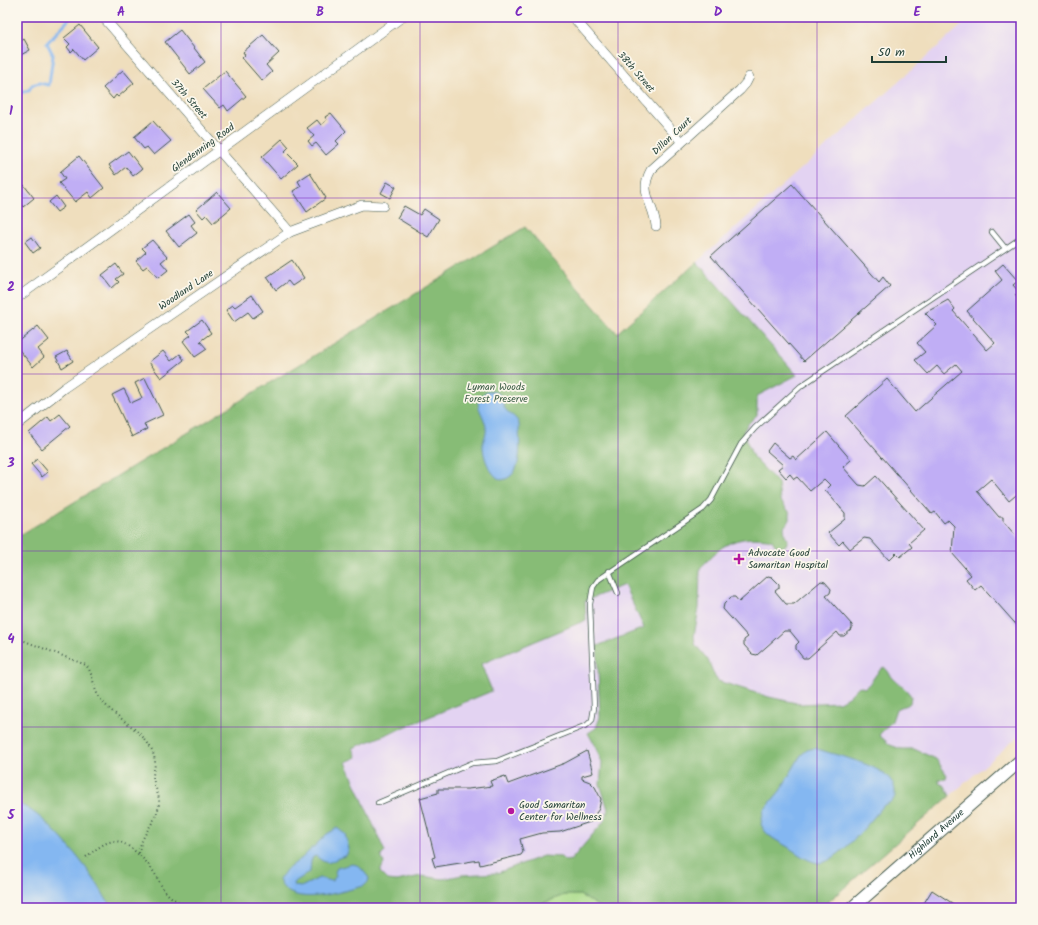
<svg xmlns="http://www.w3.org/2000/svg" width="1038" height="925" viewBox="0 0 1038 925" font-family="Kalam,sans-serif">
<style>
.built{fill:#e3d3f2}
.green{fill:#aadc8a;stroke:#648c5f}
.forest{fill:#87bc76;stroke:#537c55;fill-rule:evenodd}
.water{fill:#84b7f1;stroke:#527a92}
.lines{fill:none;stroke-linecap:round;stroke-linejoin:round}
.stream{stroke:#84b7f1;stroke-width:3}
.building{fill:#c0aef5}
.lane-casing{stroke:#3e5549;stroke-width:6}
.street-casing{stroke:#3e5549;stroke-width:10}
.secondary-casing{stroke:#3e5549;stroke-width:14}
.path{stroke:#3e5549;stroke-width:2;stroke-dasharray:1 3;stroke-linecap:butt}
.lane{stroke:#fff;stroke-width:4.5}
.street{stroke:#fff;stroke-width:9}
.secondary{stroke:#fff;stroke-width:12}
.grid{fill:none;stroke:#7b2cbf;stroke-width:1;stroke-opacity:0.55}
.poi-dot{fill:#b5179e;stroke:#fbf7ec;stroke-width:1.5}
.labels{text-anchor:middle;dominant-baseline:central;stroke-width:3.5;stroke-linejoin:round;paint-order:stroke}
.street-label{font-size:10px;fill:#1f3d34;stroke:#fbf7ec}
.park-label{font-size:10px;fill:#3b5d45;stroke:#fbf7ec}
.poi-label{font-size:10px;fill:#1f3d34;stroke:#fbf7ec;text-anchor:start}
.neatline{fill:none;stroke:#7b2cbf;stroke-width:1.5}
.grid-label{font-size:13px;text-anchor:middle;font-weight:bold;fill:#7b2cbf}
</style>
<rect width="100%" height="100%" fill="#fbf7ec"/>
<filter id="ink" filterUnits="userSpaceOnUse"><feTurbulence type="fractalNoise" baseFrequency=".025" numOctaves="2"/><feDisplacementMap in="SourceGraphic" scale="8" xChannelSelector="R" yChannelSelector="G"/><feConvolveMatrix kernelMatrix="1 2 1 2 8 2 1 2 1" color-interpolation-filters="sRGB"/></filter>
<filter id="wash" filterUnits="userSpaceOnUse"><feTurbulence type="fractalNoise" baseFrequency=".012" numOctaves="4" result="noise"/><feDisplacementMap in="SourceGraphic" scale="16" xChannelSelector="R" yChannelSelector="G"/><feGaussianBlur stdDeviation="0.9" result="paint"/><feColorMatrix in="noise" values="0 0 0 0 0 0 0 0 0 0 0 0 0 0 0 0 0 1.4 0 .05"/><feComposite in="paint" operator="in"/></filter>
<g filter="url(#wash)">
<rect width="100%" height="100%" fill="#efdebd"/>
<polygon class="built" points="971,17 1021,17 1021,734 821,908 397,908 210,695 703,423 796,375 697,262"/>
<polygon class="green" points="564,895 580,895 601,908 531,908"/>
<path class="forest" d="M525 227 617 333 697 262 797 375 757 396V415L747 425 743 432 753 457 778 483 780 500 790 513V520L784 527 785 535 788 539 786 545 781 548 775 545 772 540C758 537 739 537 726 545 716 550 708 561 700 568L699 608 694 636 695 644 708 660 715 677 718 681 769 697 801 704 839 702 848 697 859 686 864 688C873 683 875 672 884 667 888 670 889 674 892 677 899 685 905 687 911 696L910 703C906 707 901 706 896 709L892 721 879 735 890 745 901 749H914L936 759 947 775 946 779 939 780V783L945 786 950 796 821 908H601L580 895H564L531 908H17V537ZM624 585 644 628 597 646 600 717 596 728 588 733 597 749 602 763 600 784 608 809 605 820 571 860 565 861 561 857 543 856 497 873 462 875 443 879 421 876 397 881 388 880 380 872 384 863 381 856 385 852 346 762 357 757 353 748 492 691 481 664 586 620 585 601Z"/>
<g class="water">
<path d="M489 391C508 394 499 400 506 410 511 416 516 416 519 424 519 441 525 477 501 480 490 475 482 456 483 443 484 438 487 433 486 428 485 413 467 400 489 391Z"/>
<path d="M815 748C833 756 897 765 895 793 895 801 891 802 884 805 872 819 836 865 818 863 807 861 797 853 788 847 778 841 765 836 761 824L764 810 780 791 801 755 807 750Z"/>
<path d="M17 804C40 808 83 862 96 882 102 891 106 900 112 908H17Z"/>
<path d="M337 828 345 834 349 849 346 856C329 859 331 869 316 856L313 857 311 861 310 872 293 883 294 886 301 887 319 878 332 881 336 876 335 872 337 868C356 863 355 860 369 878L368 882 364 886C342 891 290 910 279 880L286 870 302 858 327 834Z"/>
</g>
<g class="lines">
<polyline class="stream" points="17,94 29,90 32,85 39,83 49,85 53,55 47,43 71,17"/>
</g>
<g id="blocks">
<g class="building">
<polygon points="80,25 98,47 83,60 74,49 71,52 67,47 70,44 64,38"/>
<polygon points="180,30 205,62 190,74 165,42"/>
<polygon points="263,35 279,53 266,65 272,72 262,81 242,58 245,55 243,52"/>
<polygon points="24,39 30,50 17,57 17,44"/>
<polygon points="123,70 134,83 118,97 116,95 113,99 103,88"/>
<polygon points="225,71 246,96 228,111 224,105 220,108 203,89"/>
<polygon points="331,113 346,131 336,141 339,144 326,155 316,143 312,146 308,141 314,136 307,128 317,120 321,125 327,120 325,117"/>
<polygon points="153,121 171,141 154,155 147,147 144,149 134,137"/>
<polygon points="282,139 289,147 285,151 298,164 281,179 262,157"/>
<polygon points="128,151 142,169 133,176 126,167 116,175 109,165"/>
<polygon points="79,156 104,188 92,198 88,192 75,202 59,183 65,179 60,172"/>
<polygon points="310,173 326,198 307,212 293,191 301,186 298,181"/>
<polygon points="387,182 396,187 390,198 381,193"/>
<polygon points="792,184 879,282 883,277 890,286 804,361 711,256"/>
<polygon points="24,185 34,198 23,207 17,199 17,191"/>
<polygon points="217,192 231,208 213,223 206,215 203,218 196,210"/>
<polygon points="56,196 64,207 57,212 49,202"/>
<polygon points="404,206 420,215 424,209 439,219 428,237 397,218"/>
<polygon points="189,214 195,222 191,225 197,233 179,247 166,231"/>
<polygon points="32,237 40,248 33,253 25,242"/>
<polygon points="152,240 167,257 161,262 168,270 158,278 147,266 143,269 136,261 146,252 142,248"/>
<polygon points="292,260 304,278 292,286 288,281 276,290 267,277"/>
<polygon points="116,264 123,274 116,279 119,282 112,288 102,275"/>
<polygon points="1003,264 1018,281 1013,285 1019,292 1015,295 1021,302 1021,491 1009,501 991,479 977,491 999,517 1003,517 1003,521 1021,542 1021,630 981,585 975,590 966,579 971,575 952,553 954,526 948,520 944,523 935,512 932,514 846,416 887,379 915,412 962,371 956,364 944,374 937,366 928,374 915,360 925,352 917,343 937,325 925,313 948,300 955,309 953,311 987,350 995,343 967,311 1002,280 995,271"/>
<polygon points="252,295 263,311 253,318 248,312 234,322 226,310 233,305 235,307"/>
<polygon points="202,320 211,333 200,341 207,349 195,357 183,341 191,335 187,331"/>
<polygon points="38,326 49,340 38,349 44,357 33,367 17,347 17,343"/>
<polygon points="67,351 73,361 62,368 56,357"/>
<polygon points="163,351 171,361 180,354 184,360 161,378 149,362"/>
<polygon points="145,378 163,415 144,424 147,429 132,437 112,395 124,389 131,403 142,398 135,383"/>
<polygon points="60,414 70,426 42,449 29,433 48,417 51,421"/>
<polygon points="827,432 851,460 843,467 859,485 865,486 876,476 924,530 909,543 912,547 900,557 896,553 889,560 870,539 864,538 850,549 843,541 839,545 828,533 845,519 845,513 825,490 830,485 824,479 810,491 797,477 794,479 790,474 786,478 778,469 783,465 767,451 773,443 790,458 793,456 796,460"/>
<polygon points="37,459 48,472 42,477 31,464"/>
<polygon points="768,576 772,577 779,584 779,588 775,591 786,604 794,604 821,581 825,582 831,589 830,593 826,596 852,625 852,629 844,636 840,636 837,632 808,658 803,658 796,649 796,645 799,642 790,631 784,631 757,655 752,654 744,645 744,640 748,637 723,609 724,604 731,597 735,597 739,602"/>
<polygon points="587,751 593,773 582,776 582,779 590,782 595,787 601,799 599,809 593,817 593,821 560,832 542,833 520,839 523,852 521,855 480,865 479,860 435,867 432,858 435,857 420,798 438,793 438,789 468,789 492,786 490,781 505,776 508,784 565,763"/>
<polygon points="932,890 955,905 953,908 921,908"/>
</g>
</g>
</g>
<g filter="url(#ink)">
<use href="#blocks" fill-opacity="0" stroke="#3e5549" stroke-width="1"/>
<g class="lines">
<defs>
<g id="lane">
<polyline points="992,232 1005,248"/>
<polyline points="609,571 618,593"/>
<polyline points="378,803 472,763 497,761 587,725 592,720 594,708 590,604 593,587 598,580 703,509 711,500 741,444 755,428 801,386 1021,238"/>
</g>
<g id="street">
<polyline points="103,17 290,232"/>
<polyline points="573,17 681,141"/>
<path d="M656 226C654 203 638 193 651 170L740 90 746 83 749 77"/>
<polyline points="17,298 402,17"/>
<polyline points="17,425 64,388 290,232 362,205 383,206"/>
</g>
<g id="secondary">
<path id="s1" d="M852 908 1021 760"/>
</g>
</defs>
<use href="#lane" class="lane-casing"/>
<use href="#street" class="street-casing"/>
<use href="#secondary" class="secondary-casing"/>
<g class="path">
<path d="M17 638 86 665C95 676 92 690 102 701 118 721 152 733 155 762 155 767 153 772 153 777 154 786 160 796 159 804 157 823 139 835 139 855 167 879 153 897 196 908"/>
<path d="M86 857C108 840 116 833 139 855"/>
</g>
<use href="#lane" class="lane"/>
<use href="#street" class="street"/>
<use href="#secondary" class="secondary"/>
</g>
</g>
<path class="grid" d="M221 17V908M420 17V908M618 17V908M817 17V908M17 198H1021M17 374H1021M17 551H1021M17 727H1021"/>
<g class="poi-dot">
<path d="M737 553h4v4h4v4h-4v4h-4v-4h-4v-4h4z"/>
<circle cx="511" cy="811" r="4"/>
</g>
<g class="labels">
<g class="street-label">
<text transform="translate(636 72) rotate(49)">38th Street</text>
<text transform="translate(189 99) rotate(49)">37th Street</text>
<text transform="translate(672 136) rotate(-43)">Dillon Court</text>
<text transform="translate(203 148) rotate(-36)">Glendenning Road</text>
<text transform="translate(186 290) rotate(-34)">Woodland Lane</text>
<text stroke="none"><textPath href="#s1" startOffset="112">Highland Avenue</textPath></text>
</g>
<g class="park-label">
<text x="496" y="387">Lyman Woods<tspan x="496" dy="12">Forest Preserve</tspan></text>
</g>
<g class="poi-label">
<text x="748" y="553">Advocate Good<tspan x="748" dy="12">Samaritan Hospital</tspan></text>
<text x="519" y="805">Good Samaritan<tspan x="519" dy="12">Center for Wellness</tspan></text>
</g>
</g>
<rect width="1038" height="925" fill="none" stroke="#fbf7ec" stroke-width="44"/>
<path d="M872 56v6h74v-6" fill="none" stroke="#1f3d34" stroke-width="2"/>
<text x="878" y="56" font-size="12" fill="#1f3d34" stroke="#fbf7ec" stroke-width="3" paint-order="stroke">50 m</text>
<rect x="22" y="22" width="994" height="881" class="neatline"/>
<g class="grid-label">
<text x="121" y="16">A</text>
<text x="320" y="16">B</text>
<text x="519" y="16">C</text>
<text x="718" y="16">D</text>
<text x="917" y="16">E</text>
<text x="11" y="115">1</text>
<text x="11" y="291">2</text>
<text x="11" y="467">3</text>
<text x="11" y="643">4</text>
<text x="11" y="819">5</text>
</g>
</svg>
